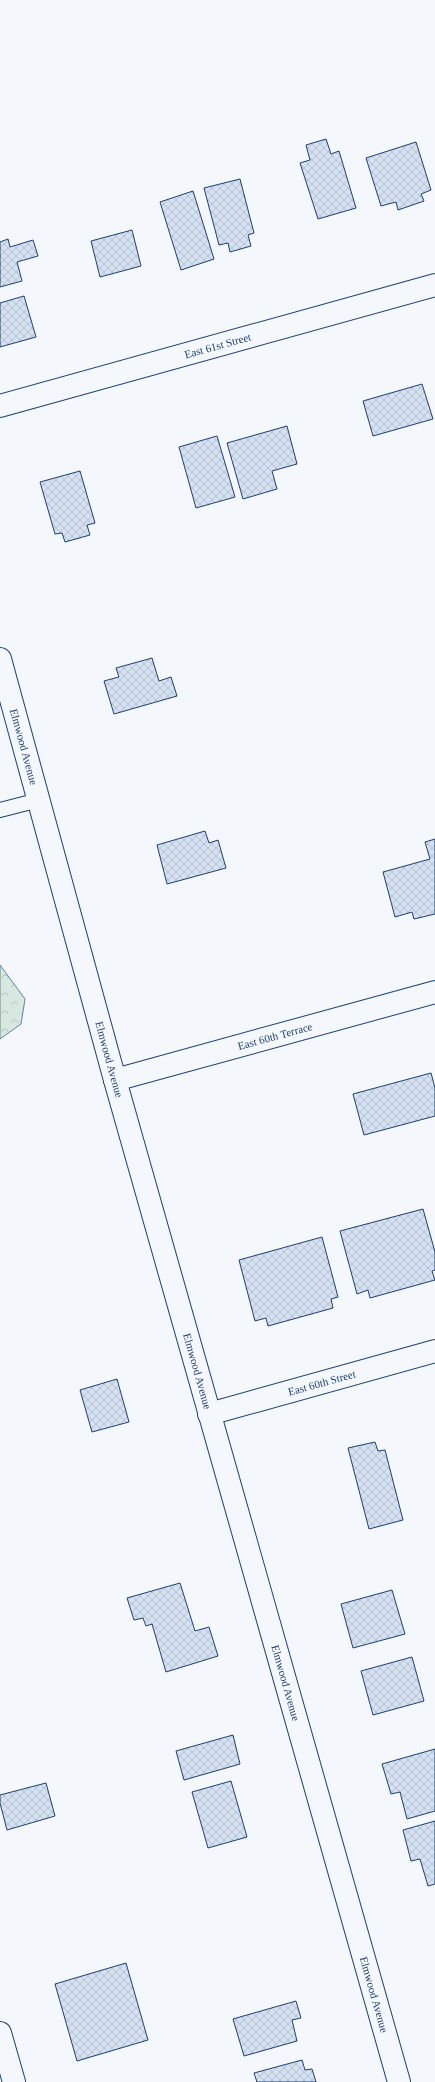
<svg xmlns="http://www.w3.org/2000/svg" width="435" height="2082" viewBox="0 0 435 2082" font-family="'Times New Roman',serif">
<style>
.forest{fill:url(#forest-crowns);stroke:#687fa3}
.building{fill:url(#building-cross-hatch);stroke:#1d3f73}
.lines{fill:none;stroke-linecap:round;stroke-linejoin:round}
.lane-casing{stroke:#1d3f73;stroke-width:16}
.street-casing{stroke:#1d3f73;stroke-width:24}
.lane{stroke:#f4f7fb;stroke-width:14}
.street{stroke:#f4f7fb;stroke-width:22}
.labels{text-anchor:middle;dominant-baseline:central;stroke-width:3;stroke-linejoin:round;paint-order:stroke}
.street-label{font-size:11px;fill:#1d3f73;stroke:#f4f7fb}
</style>
<defs>
<pattern id="forest-crowns" width="20" height="18" patternUnits="userSpaceOnUse"><rect width="20" height="18" fill="#d7e8df"/><path d="M2 6a3 3 0 1 1 6 0M12 15a3 3 0 1 1 6 0" fill="none" stroke="#b8c8c3"/></pattern>
<pattern id="building-cross-hatch" width="8" height="8" patternUnits="userSpaceOnUse"><rect width="8" height="8" fill="#d5e0f0"/><path d="M0 0l8 8M0 8l8-8" fill="none" stroke="#b6c1d1"/></pattern>
</defs>
<rect width="100%" height="100%" fill="#f4f7fb"/>
<polygon class="forest" points="0,965 25,999 21,1024 0,1039"/>
<g class="building">
<polygon points="326,139 331,154 339,151 356,208 318,219 300,163 310,160 306,145"/>
<polygon points="416,142 431,190 421,194 424,201 398,210 396,202 381,206 366,158"/>
<polygon points="240,179 254,233 248,235 251,246 230,252 228,243 219,245 204,188"/>
<polygon points="193,191 214,259 181,270 160,202"/>
<polygon points="132,230 141,266 100,277 91,241"/>
<polygon points="8,239 10,247 33,240 38,256 17,262 22,281 0,287 0,242"/>
<polygon points="24,296 36,337 0,347 0,303"/>
<polygon points="422,384 433,419 373,436 363,401"/>
<polygon points="287,426 297,464 272,471 277,489 243,499 227,443"/>
<polygon points="217,436 235,497 196,508 179,447"/>
<polygon points="80,471 95,523 87,525 90,535 65,542 62,533 55,534 40,482"/>
<polygon points="152,658 159,681 171,677 177,696 114,714 104,681 119,677 116,668"/>
<polygon points="205,831 209,843 218,840 226,868 167,884 157,845"/>
<polygon points="435,839 435,914 414,919 412,912 395,917 383,872 430,859 425,842"/>
<polygon points="431,1073 435,1088 435,1116 364,1135 353,1094"/>
<polygon points="423,1209 435,1252 435,1270 432,1271 435,1280 370,1298 368,1290 357,1294 340,1231"/>
<polygon points="322,1237 338,1297 331,1299 333,1308 268,1326 266,1318 255,1321 239,1260"/>
<polygon points="117,1379 129,1422 92,1432 80,1390"/>
<polygon points="375,1442 378,1451 385,1450 403,1520 369,1529 348,1448"/>
<polygon points="180,1583 195,1631 209,1627 218,1656 166,1672 152,1624 146,1626 143,1618 134,1620 127,1598"/>
<polygon points="392,1590 405,1634 353,1648 341,1604"/>
<polygon points="412,1657 424,1701 373,1715 361,1671"/>
<polygon points="233,1735 240,1764 184,1780 176,1751"/>
<polygon points="435,1749 435,1811 407,1819 400,1792 391,1794 382,1764"/>
<polygon points="231,1781 247,1837 208,1848 192,1792"/>
<polygon points="46,1783 55,1816 7,1830 0,1803 0,1795"/>
<polygon points="435,1821 435,1884 428,1886 420,1859 411,1861 403,1830"/>
<polygon points="126,1963 148,2040 77,2061 55,1984"/>
<polygon points="296,2001 301,2018 292,2020 297,2041 244,2056 233,2019"/>
<polygon points="302,2060 305,2070 312,2069 316,2082 257,2082 254,2073"/>
</g>
<g class="lines">
<defs>
<polyline id="lane" points="0,810 39,800"/>
<g id="street">
<path id="s1" d="M0 406 435 285"/>
<path id="s2" d="M0 659 115 1080 399 2082"/>
<path id="s3" d="M115 1080 435 992"/>
<path id="s4" d="M209 1414 435 1351"/>
<polyline points="0,2033 14,2082"/>
</g>
</defs>
<use href="#lane" class="lane-casing"/>
<use href="#street" class="street-casing"/>
<use href="#lane" class="lane"/>
<use href="#street" class="street"/>
</g>
<g class="labels">
<g class="street-label">
<text stroke="none"><textPath href="#s1" startOffset="226">East 61st Street</textPath></text>
<text stroke="none"><textPath href="#s2" startOffset="91">Elmwood Avenue</textPath></text>
<text stroke="none"><textPath href="#s3" startOffset="166">East 60th Terrace</textPath></text>
<text stroke="none"><textPath href="#s2" startOffset="415">Elmwood Avenue</textPath></text>
<text stroke="none"><textPath href="#s2" startOffset="739">Elmwood Avenue</textPath></text>
<text stroke="none"><textPath href="#s4" startOffset="117">East 60th Street</textPath></text>
<text stroke="none"><textPath href="#s2" startOffset="1063">Elmwood Avenue</textPath></text>
<text stroke="none"><textPath href="#s2" startOffset="1387">Elmwood Avenue</textPath></text>
</g>
</g>
</svg>
